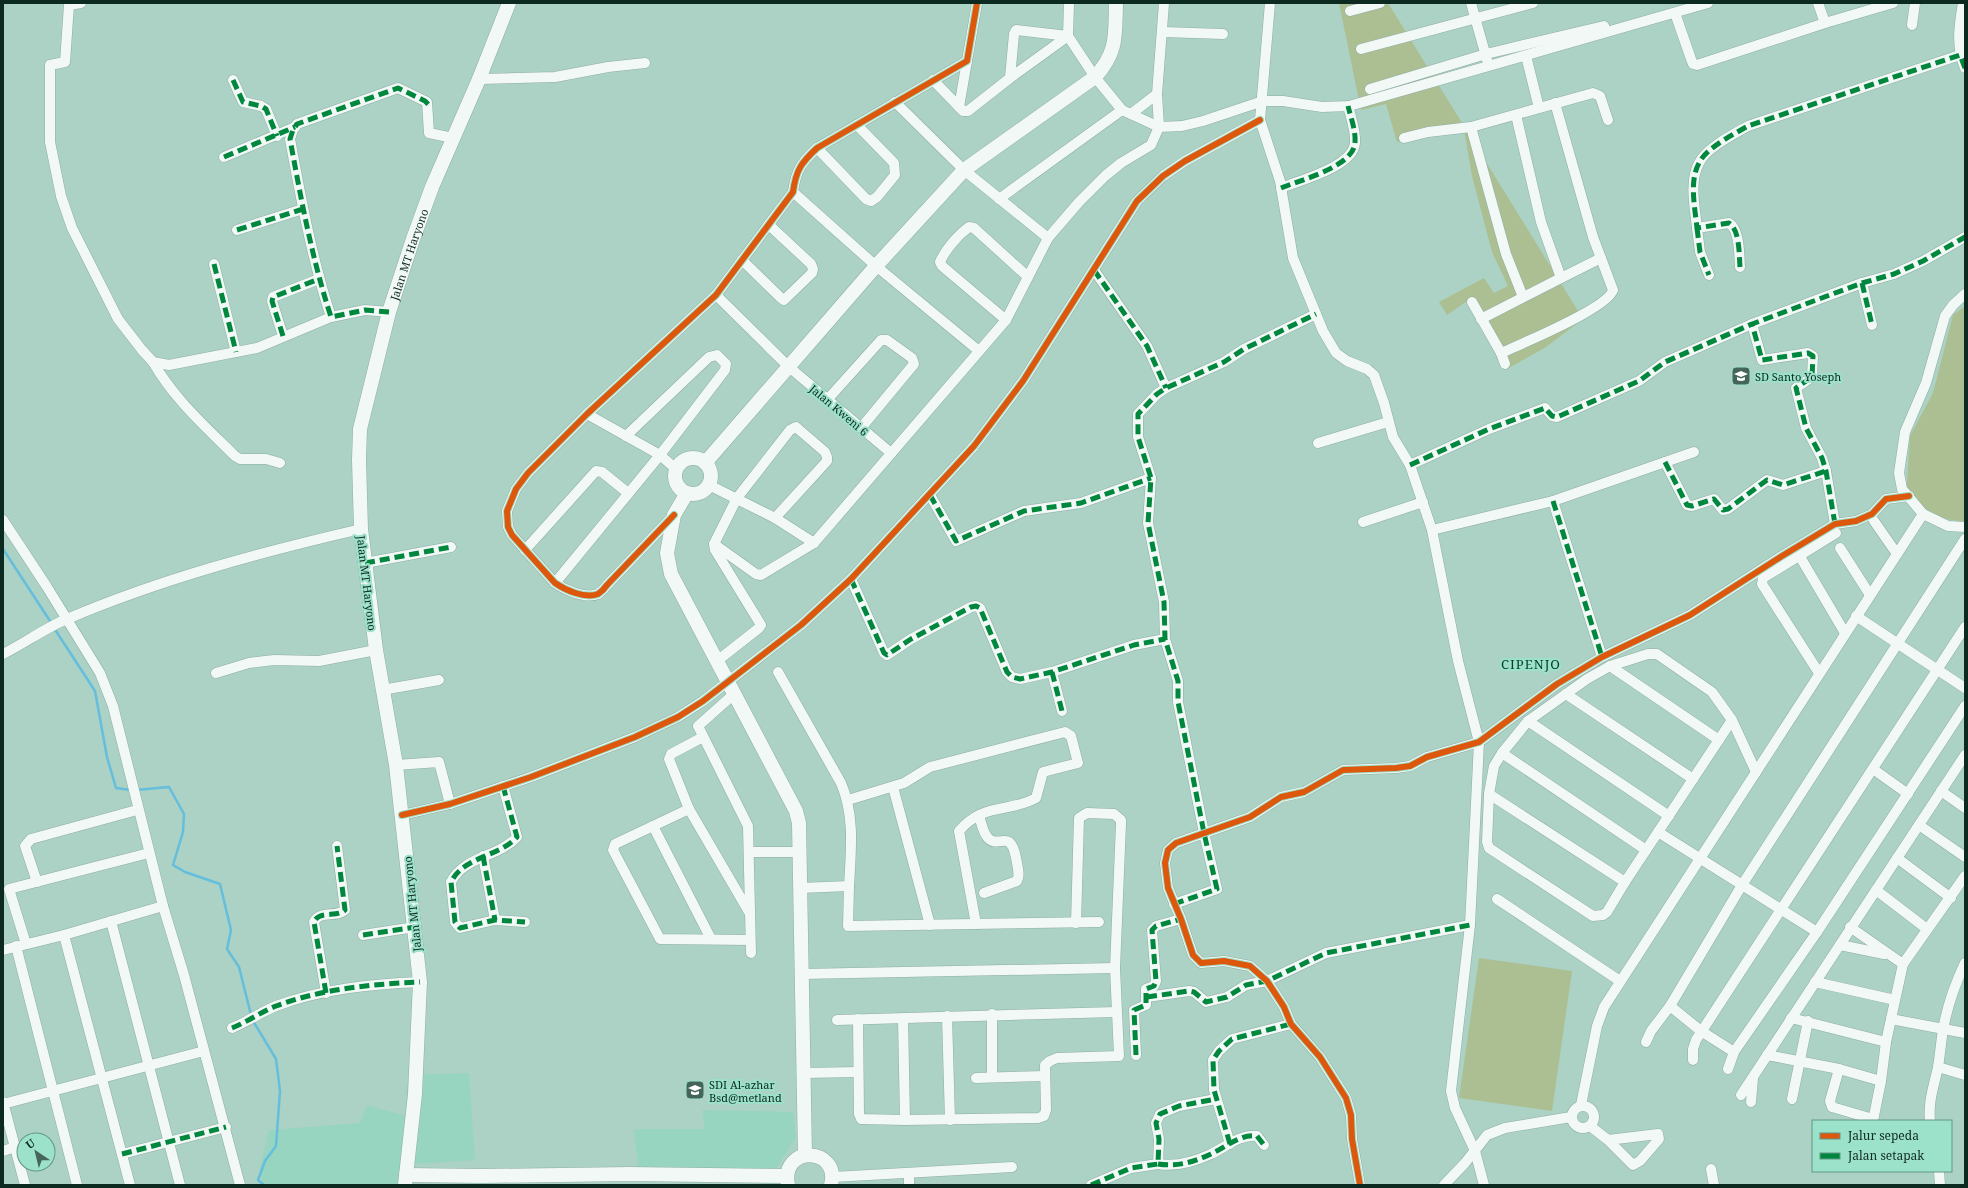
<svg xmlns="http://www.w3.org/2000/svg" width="1968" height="1188" viewBox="0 0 1968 1188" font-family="'Noto Serif',serif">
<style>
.built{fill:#98d5c0}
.green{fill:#acbf92}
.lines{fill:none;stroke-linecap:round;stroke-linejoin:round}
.stream{stroke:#65bedc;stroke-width:2.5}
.street-casing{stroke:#8faea3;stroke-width:11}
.secondary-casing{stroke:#8faea3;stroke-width:15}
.street{stroke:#f2f8f6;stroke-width:10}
.secondary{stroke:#f2f8f6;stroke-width:14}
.quiet{stroke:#00873e;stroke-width:5;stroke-dasharray:10 5;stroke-linecap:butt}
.cycleway-casing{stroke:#9ce1c9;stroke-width:8}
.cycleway{stroke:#dd570d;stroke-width:6}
.labels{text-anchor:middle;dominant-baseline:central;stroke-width:4;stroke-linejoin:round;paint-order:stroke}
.street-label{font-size:11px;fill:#0d2a21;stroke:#9ce1c9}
.poi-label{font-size:11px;fill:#0d2a21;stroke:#9ce1c9;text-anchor:start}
.quarter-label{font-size:13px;letter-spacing:1px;fill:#023e2f;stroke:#9ce1c9}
</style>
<rect width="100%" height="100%" fill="#abd2c4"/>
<g class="built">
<polygon points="469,1073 475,1160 400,1165 397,1185 263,1185 260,1168 269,1130 360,1123 367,1105 405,1116 408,1075"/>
<polygon points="702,1110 793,1112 796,1137 776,1169 638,1168 634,1129 705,1129"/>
</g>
<g class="green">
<polygon points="1339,3 1388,3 1583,319 1546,347 1507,369 1470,299 1447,315 1439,302 1484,278 1494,293 1508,286 1492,252 1472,176 1464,130 1397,142 1386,104 1361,110"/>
<polygon points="1965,306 1965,522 1946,519 1906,499 1910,436 1933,393 1953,315"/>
<polygon points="1479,958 1572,971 1552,1111 1459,1098"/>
</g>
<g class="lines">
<g class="stream">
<polyline points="3,549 52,624"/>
<polyline points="54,628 95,691 107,757 116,788 131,790"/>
<polyline points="136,790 169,787 184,814 183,832 173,865 185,872 220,884 231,930 227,949 239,967 251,1015"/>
<polyline points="253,1021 276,1059 280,1091 276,1146 265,1161 258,1180 264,1185"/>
</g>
<defs>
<g id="street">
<polyline points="81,3 69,5 65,62 50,65 50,142 61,196 72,228 118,319 142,350 153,362 169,365 257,348 331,317 365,310 389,312"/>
<polyline points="1270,3 1260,120 1280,181 1293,258 1323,331 1336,353 1347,361 1367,369 1374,375 1384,403 1393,437 1410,465 1432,530 1458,661 1479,742 1470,925 1451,1091 1455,1108 1475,1151 1484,1185"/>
<polyline points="1471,3 1487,60"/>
<polyline points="1818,3 1825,23"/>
<path d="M1963 3C1959 26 1956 46 1965 68"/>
<polyline points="1350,11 1380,3"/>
<polyline points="1675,13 1691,59 1693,64 1697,65 1825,23 1893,3"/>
<polyline points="1912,25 1915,3"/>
<polyline points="1163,32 1223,34"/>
<polyline points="1361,49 1533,3"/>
<polyline points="1526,56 1539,108"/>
<polyline points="1010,78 1014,34 1016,30 1068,36 1095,77 1122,110 1159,127 1182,126 1203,121 1263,101 1283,101 1322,107 1349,106 1708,3"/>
<polyline points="479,79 555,77 608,67 645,63"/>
<polyline points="233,80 243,102 261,106 266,109 277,136"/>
<polyline points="933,80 963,111 968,111 1010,78 1068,36 1069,3"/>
<polyline points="1370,89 1486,54 1604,26"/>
<polyline points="895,102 964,170 1048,238"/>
<polyline points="959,107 967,61"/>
<polyline points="1131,114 1157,94"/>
<polyline points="1516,115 1541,222 1561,278 1601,258"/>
<polyline points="1471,127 1593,93 1600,96 1608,120"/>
<polyline points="1404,138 1428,132 1471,127 1506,254 1523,297"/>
<polyline points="817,148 866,199 871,201 877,197 895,175 894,163 857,125"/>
<polyline points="224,157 295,127"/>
<path d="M1281 188C1300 180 1353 167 1355 143 1356 131 1351 118 1348 106"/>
<polyline points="793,192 876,266 979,351"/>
<polyline points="999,199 1122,110"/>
<polyline points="1697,228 1700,252 1709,275"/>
<polyline points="237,230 303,209"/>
<polyline points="742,260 781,298 784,300 812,273 813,269 811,264 769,225"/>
<polyline points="214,264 236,352"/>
<path d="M1740 267C1739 255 1740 230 1729 223L1697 228C1695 208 1689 181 1699 163 1706 148 1734 134 1748 126L1960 55"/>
<polyline points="1094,270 1147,346 1166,388"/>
<polyline points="1862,283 1872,325"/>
<polyline points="1965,294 1953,305 1945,316 1926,383 1905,432 1899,473 1902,489 1923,514 1948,526 1965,527"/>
<polyline points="716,295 789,367 891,453"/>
<polyline points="1472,302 1501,353 1505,364"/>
<path d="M331 317C312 259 301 199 290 139L293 130 297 124 398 88 427 102 429 133 453 138"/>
<polyline points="1481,319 1561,278"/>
<path d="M1006 320 942 266 940 262C945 250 958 235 969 227L974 228 1028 277"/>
<polyline points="283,336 272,301 273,297 319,279"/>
<path d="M1501 353C1521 344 1608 308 1613 290L1593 237 1555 103"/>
<path d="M153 362C174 399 205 426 235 456L240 459H266L280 463"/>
<polyline points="827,400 881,340 887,340 912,358 914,364 861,428"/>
<polyline points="587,414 660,455 676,469"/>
<polyline points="1318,443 1388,422"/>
<polyline points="1665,462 1687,505 1692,506 1714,499 1723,510 1728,509 1767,480 1783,485 1826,471"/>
<polyline points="1410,465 1489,429 1545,408 1552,416 1557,417 1639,381 1665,362 1752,324"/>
<polyline points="709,485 775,518 814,543"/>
<polyline points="930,495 956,541 1024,511 1081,503 1151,478"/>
<polyline points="1553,501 1602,657"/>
<path d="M674 515 607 585C605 588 601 592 598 594 585 599 565 590 555 583L512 535 508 527 507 511 516 489 528 473 587 414 716 295 793 192C796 170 801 163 817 148L967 61 977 3"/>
<polyline points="3,520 47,587 100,673 113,706 163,906 184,975 240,1185"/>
<polyline points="1874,521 1897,554"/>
<polyline points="1363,522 1423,502"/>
<polyline points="1835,524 1826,471 1822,458 1806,428 1796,388 1812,377 1813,356 1808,353 1762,360 1752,324 1862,283 1894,274 1923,261 1965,237"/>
<polyline points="1432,530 1553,501 1694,452"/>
<polyline points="714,544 756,574 761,575 814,543 1006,320 1048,238 1079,202 1105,176 1121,163 1151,145 1159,127 1157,94 1164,3"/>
<polyline points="1840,548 1870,595"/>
<polyline points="525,550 596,471 602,472 628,493"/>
<polyline points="1799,555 1845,633"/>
<polyline points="365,563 451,547"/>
<polyline points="851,579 884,653 887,655 911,639 971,607 976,606 980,608 1007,672 1012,677 1020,679 1052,672 1134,645 1165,639"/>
<polyline points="555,583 660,455 725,370 726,364 717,355 709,357 626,436"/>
<polyline points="1856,616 1965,688"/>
<path d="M3 654C25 643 45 628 67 619 161 579 261 552 361 529"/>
<polyline points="717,661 759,628 761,625 715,550 714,544 737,498 790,430 796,427 825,452 827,457 827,461 775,518"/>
<polyline points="1610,666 1719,740"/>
<path d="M778 672 841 783C855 816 851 850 849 886L800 888"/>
<polyline points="1052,672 1062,711"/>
<polyline points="216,673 249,663 274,660 319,661 376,650"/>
<polyline points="1819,673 1762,584 1763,578 1836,533"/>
<polyline points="382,690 439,680"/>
<polyline points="734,694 698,726 748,826 751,953"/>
<polyline points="1566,694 1693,779"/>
<polyline points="1732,720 1625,882 1607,912 1603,915 1593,916 1489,848 1487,842 1489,794 1494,766 1502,753 1528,721 1587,679 1610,666 1648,654 1657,654 1712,692 1732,720 1756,772"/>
<polyline points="1528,721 1669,816"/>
<polyline points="703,737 671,754 669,759 689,809 749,912"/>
<polyline points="1502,753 1646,850"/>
<polyline points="396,765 439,762 450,804"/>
<polyline points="1873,769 1908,794"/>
<path d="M503 786 517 837C499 857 464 856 451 882L455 922 460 928 495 920 525 922"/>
<polyline points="893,787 930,925"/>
<polyline points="1941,791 1965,808"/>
<polyline points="1489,794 1625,882"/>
<path d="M848 800 904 783 930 767 1065 732 1071 736 1078 763 1043 772 1036 798C1009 813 984 802 959 831L976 924"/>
<polyline points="689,809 615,844 613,850 660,939 750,940"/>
<polyline points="402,815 450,804 531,777 635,737 678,717 703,701 801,625 851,579 974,446 1023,381 1137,201 1163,176 1185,161 1260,120"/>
<path d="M979 815C981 822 983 833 988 838 1000 850 1011 825 1017 863 1018 869 1020 876 1017 881L984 893"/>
<polyline points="1919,825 1965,857"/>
<polyline points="653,826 711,939"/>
<polyline points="1658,832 1817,932"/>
<polyline points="749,852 800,852"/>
<polyline points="483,856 495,920"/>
<polyline points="1897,858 1951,898"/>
<polyline points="37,882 25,846 31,839 137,810"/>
<polyline points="849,886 848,926 1099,922"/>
<polyline points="1876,890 1927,929"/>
<polyline points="1497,899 1620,981"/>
<polyline points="1174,904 1217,889 1204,833 1178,702 1178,681 1165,639 1164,602 1148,523 1151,478 1138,437 1138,414 1157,394 1166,388 1224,362 1244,349 1316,314"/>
<polyline points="111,921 180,1185"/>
<polyline points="1850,927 1903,964"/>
<polyline points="64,935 130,1185"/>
<polyline points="363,935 415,927"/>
<polyline points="26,944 9,889 149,853"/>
<polyline points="1840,945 1884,954"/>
<polyline points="16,946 77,1185"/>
<polyline points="3,950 64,935 163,906"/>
<polyline points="801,974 1115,968"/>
<polyline points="1815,982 1895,1000"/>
<path d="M326 993 314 922C319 910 337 918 345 910L337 846"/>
<polyline points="1147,997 1189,991 1194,992 1206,1002 1227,997 1246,985 1267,981 1326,953 1470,925"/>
<polyline points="1670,1006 1701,1031 1734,1052"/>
<polyline points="947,1016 950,1120"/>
<polyline points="903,1018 905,1120"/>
<polyline points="1791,1018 1886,1042"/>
<polyline points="858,1019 859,1114 861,1119 905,1120 1038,1118 1044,1116 1046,1110 1045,1065 1050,1061 1057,1058 1119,1056 1115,968 1121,824 1121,820 1114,814 1087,813 1079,818 1076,923"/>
<polyline points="1891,1019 1965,1033"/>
<polyline points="837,1020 1116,1012"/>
<path d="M232 1028C247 1022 261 1012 276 1006 321 989 372 984 420 982"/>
<polyline points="1646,1042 1651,1031 1670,1006 1742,885 1965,539"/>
<polyline points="1136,1055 1134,1010 1146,1005 1146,989 1154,986 1156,981 1152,930 1156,926 1181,919"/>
<polyline points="1767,1055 1839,1069 1881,1081"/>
<polyline points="1693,1060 1693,1049 1696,1040 1965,627"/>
<polyline points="1938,1067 1965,1075"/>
<polyline points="1728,1069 1734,1052 1817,932 1965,706"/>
<polyline points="1839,1069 1830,1101 1832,1107 1873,1119"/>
<polyline points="804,1073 858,1072"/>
<polyline points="992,1077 992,1014"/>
<polyline points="976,1078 1045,1076"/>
<polyline points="1741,1095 1965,755"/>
<polyline points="1792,1099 1808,1021"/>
<polyline points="3,1102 25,1185"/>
<polyline points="1751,1102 1753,1078"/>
<polyline points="3,1104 204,1051"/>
<polyline points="1581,1105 1597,1026 1604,1007 1923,514"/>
<circle cx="1583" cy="1117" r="11"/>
<polyline points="1873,1121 1881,1081 1886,1042 1903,964 1965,876"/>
<path d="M1930 1121C1928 1101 1934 1086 1938 1067 1940 1055 1941 1042 1943 1030 1947 1007 1955 984 1965 963"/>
<polyline points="1590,1126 1608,1140 1633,1165 1640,1161 1659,1139 1658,1134 1608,1140"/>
<polyline points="1230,1144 1214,1090 1213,1060 1219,1051 1232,1039 1291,1024"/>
<polyline points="3,1151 15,1147"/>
<polyline points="122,1154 226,1127"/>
<path d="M1158 1164C1177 1167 1194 1162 1211 1154 1226 1147 1240 1134 1257 1136L1264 1145"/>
<polyline points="1711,1169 1714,1185"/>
<polyline points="1939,1171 1940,1185"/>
<polyline points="909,1173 909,1185"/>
<polyline points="833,1177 1012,1167"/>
<polyline points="1091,1185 1131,1168 1158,1164 1159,1139 1156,1123 1160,1114 1179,1106 1216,1099"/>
<polyline points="1360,1185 1352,1139 1351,1115 1346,1098 1320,1057 1291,1024 1284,1007 1267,981 1250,966 1224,961 1201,963 1193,955 1181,919 1168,888 1165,863 1168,850 1176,843 1250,817 1281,797 1304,792 1343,770 1396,768 1410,766 1427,757 1479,742 1557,684 1602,657 1690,615 1782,556 1835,524 1856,521 1872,514 1886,499 1909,496"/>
<polyline points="1444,1185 1465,1163 1487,1135 1505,1128 1571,1117"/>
</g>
<g id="secondary">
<circle cx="693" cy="476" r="18"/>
<path d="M705 463 876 266 964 170 1095 77C1118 52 1115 35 1116 3"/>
<polyline points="687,493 674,515 667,553 671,574 796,811 799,823 805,1155"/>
<polyline points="406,1175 482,1176 629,1174 786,1176"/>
<path id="s1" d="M405 1185 415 1094 420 982 396 765 376 650 361 529 359 460 360 429 389 312 413 239 432 187 479 79 509 3"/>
<path d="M788 1185C780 1144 841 1147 831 1185"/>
</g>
</defs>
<use href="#street" class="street-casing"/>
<use href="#secondary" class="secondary-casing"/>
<use href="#street" class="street"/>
<use href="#secondary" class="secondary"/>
<g class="quiet">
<polyline points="233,80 243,102 261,106 266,109 277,136"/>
<polyline points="224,157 295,127"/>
<path d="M1281 188C1300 180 1353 167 1355 143 1356 131 1351 118 1348 106"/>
<polyline points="1697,228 1700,252 1709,275"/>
<polyline points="237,230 303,209"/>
<polyline points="214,264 236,352"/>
<path d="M1740 267C1739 255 1740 230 1729 223L1697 228C1695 208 1689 181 1699 163 1706 148 1734 134 1748 126L1960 55 1965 68"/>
<polyline points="1094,270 1147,346 1166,388"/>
<polyline points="1862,283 1872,325"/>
<path d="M389 312 365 310 331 317C312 259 301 199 290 139L293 130 297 124 398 88 425 101 429 105"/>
<polyline points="283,336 272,301 273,297 319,279"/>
<polyline points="1665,462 1687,505 1692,506 1714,499 1723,510 1728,509 1767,480 1783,485 1826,471"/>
<polyline points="1410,465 1489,429 1545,408 1552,416 1557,417 1639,381 1665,362 1752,324"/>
<polyline points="930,495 956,541 1024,511 1081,503 1151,478"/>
<polyline points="1553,501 1602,657"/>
<polyline points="1835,524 1826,471 1822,458 1806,428 1796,388 1812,377 1813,356 1808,353 1762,360 1752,324 1862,283 1894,274 1923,261 1965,237"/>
<polyline points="365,563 451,547"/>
<polyline points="851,579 884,653 887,655 911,639 971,607 976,606 980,608 1007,672 1012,677 1020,679 1052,672 1134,645 1165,639"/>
<polyline points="1052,672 1062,711"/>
<path d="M503 786 517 837C499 857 464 856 451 882L455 922 460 928 495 920 525 922"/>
<polyline points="483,856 495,920"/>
<polyline points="1174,904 1217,889 1204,833 1178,702 1178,681 1165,639 1164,602 1148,523 1151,478 1138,437 1138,414 1157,394 1166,388 1224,362 1244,349 1316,314"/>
<polyline points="363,935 415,927"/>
<path d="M326 993 314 922C319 910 337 918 345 910L337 846"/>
<polyline points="1147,997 1189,991 1194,992 1206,1002 1227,997 1246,985 1267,981 1326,953 1470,925"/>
<path d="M232 1028C247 1022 261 1012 276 1006 321 989 372 984 420 982"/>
<polyline points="1136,1055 1134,1010 1146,1005 1146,989 1154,986 1156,981 1152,930 1156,926 1181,919"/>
<polyline points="1230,1144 1214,1090 1213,1060 1219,1051 1232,1039 1291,1024"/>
<polyline points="122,1154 226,1127"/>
<path d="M1158 1164C1177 1167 1194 1162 1211 1154 1226 1147 1240 1134 1257 1136L1264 1145"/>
<polyline points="1091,1185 1131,1168 1158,1164 1159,1139 1156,1123 1160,1114 1179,1106 1216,1099"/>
</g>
<defs>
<g id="cycleway">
<path d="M674 515 607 585C605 588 601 592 598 594 585 599 565 590 555 583L512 535 508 527 507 511 516 489 528 473 587 414 716 295 793 192C796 170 801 163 817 148L967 61 977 3"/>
<polyline points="402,815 450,804 531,777 635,737 678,717 703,701 801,625 851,579 974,446 1023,381 1137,201 1163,176 1185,161 1260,120"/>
<polyline points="1360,1185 1352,1139 1351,1115 1346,1098 1320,1057 1291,1024 1284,1007 1267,981 1250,966 1224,961 1201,963 1193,955 1181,919 1168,888 1165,863 1168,850 1176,843 1250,817 1281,797 1304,792 1343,770 1396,768 1410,766 1427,757 1479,742 1557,684 1602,657 1690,615 1782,556 1835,524 1856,521 1872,514 1886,499 1909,496"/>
</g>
</defs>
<use href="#cycleway" class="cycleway-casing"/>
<use href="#cycleway" class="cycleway"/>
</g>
<defs>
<symbol id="school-square" viewBox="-11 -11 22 22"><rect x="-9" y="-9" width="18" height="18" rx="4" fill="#44655a" stroke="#9ce1c9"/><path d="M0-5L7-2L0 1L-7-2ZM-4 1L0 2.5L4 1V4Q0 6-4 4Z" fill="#fff"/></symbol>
</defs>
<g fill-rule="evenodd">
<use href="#school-square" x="1730" y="365" width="22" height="22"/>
<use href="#school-square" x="684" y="1079" width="22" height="22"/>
</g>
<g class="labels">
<g class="street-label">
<text stroke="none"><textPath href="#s1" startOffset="942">Jalan MT Haryono</textPath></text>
<text transform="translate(839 410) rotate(40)">Jalan Kweni 6</text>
<text transform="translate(367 583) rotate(83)">Jalan MT Haryono</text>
<text transform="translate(412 904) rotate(-96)">Jalan MT Haryono</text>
</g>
<g class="poi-label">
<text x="1755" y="376">SD Santo Yoseph</text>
<text x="709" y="1084">SDI Al-azhar<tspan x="709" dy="13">Bsd@metland</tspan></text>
</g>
<g class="quarter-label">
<text x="1531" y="664">CIPENJO</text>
</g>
</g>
<rect width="1968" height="1188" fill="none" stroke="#0d2a21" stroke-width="8"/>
<rect x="1812" y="1120" width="140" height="52" fill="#9ce1c9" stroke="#639886"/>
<rect x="1820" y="1133" width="20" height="6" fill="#dd570d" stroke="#639886"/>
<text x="1848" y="1140" font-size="12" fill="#0d2a21">Jalur sepeda</text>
<rect x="1820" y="1153" width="20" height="6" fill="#00873e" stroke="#639886"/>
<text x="1848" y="1160" font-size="12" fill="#0d2a21">Jalan setapak</text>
<g transform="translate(36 1152) rotate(325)"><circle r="19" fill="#9ce1c9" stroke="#639886"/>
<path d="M0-3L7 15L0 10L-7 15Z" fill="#44655a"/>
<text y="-6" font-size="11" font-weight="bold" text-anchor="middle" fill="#0d2a21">U</text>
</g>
</svg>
